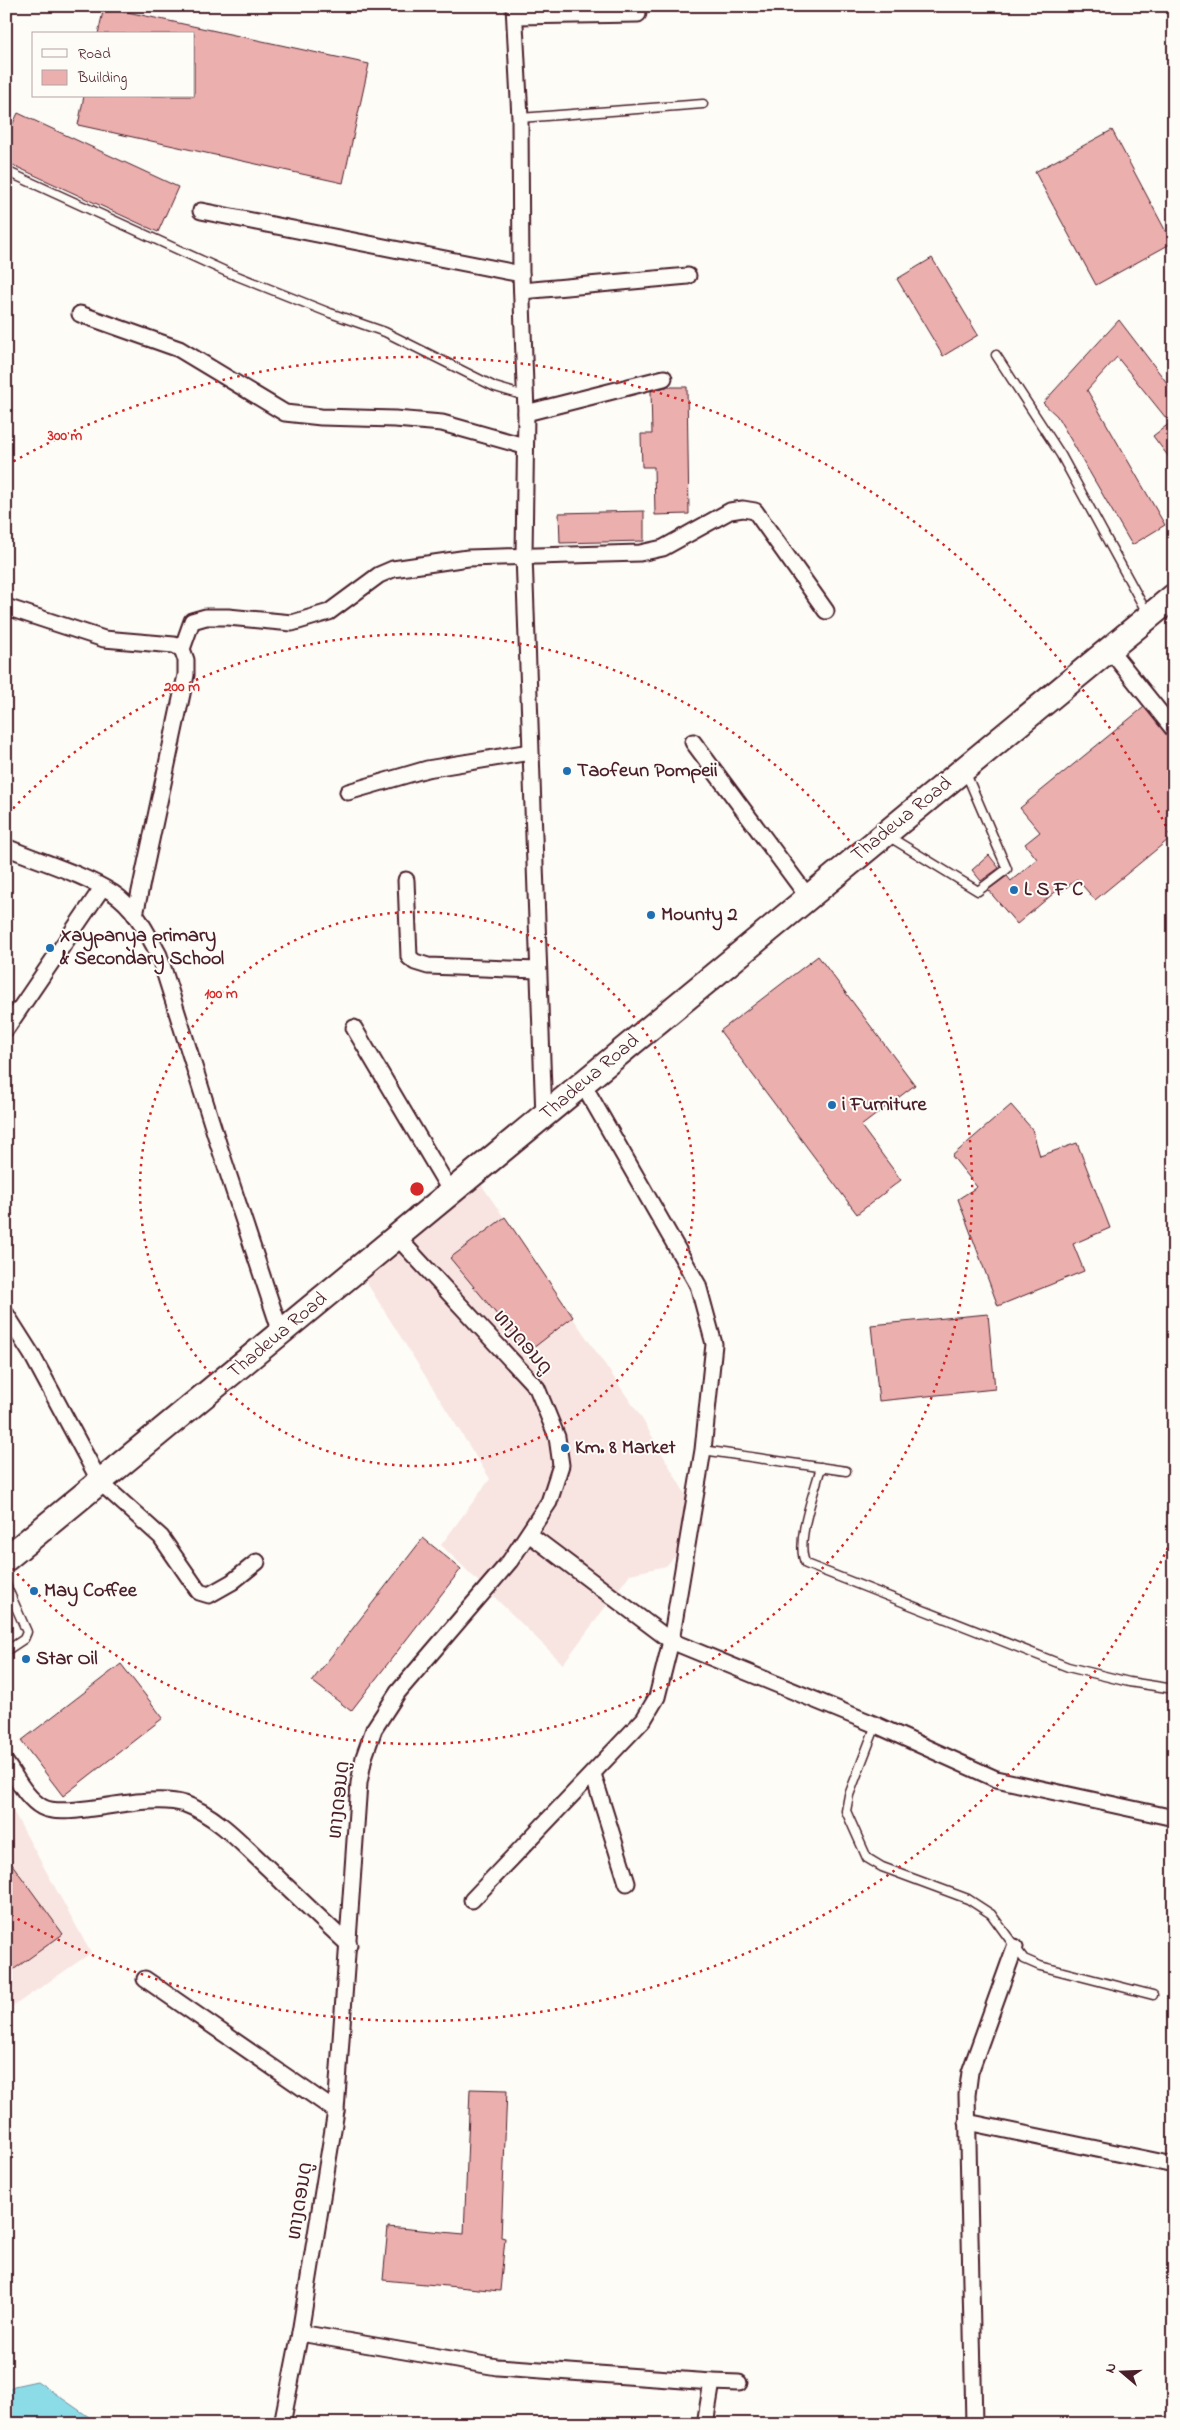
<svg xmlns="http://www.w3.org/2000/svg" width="1180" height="2430" viewBox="0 0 1180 2430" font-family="'Indie Flower','Noto Sans Lao',sans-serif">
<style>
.built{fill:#f8e5e1}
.water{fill:#8cdce8;stroke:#72909c}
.building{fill:#ebafae;stroke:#4a1f2b}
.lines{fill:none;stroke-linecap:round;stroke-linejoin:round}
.service-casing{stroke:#4a1f2b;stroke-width:11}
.minor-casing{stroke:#4a1f2b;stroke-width:19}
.primary-casing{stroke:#4a1f2b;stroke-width:28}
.service{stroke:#fdfcf7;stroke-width:8}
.minor{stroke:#fdfcf7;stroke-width:15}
.primary{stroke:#fdfcf7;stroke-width:24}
.ring{fill:none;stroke:#d62828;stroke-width:2.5;stroke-dasharray:2.5 5}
.poi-dot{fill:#1f6fb2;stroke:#fdfcf7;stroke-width:2}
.labels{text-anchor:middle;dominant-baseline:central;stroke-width:4;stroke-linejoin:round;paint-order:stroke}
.poi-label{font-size:20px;font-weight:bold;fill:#4a1f2b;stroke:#fdfcf7;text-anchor:start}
.street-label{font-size:20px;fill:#4a1f2b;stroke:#fdfcf7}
.centre{fill:#d62828;stroke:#fdfcf7;stroke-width:2.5}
.ring-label{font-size:15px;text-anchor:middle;font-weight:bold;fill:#d62828;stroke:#fdfcf7;stroke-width:4;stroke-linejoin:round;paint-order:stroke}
</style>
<rect width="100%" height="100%" fill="#fdfcf7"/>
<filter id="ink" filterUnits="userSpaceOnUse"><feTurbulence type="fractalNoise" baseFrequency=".02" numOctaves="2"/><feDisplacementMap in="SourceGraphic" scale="10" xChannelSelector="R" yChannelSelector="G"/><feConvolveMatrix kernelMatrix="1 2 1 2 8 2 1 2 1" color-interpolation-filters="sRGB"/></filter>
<g filter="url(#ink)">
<g class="built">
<polygon points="474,1174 641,1417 703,1525 666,1566 630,1574 563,1664 441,1545 490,1479 358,1269"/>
<polygon points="6,1798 91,1953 6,2011"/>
</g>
<polygon class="water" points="37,2381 99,2424 6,2424 6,2391 14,2386"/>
<g class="building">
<polygon points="104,7 369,64 343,183 78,125 84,96 194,96 194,34 98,34"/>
<polygon points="18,113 178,187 158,232 6,162 6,138"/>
<polygon points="1112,130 1172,243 1096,285 1035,172"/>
<polygon points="932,258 978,335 943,356 897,279"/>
<polygon points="1119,320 1174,392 1174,464 1153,436 1170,423 1117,357 1087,390 1165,525 1132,545 1057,416 1043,403"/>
<polygon points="666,387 687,387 689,514 655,515 654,467 642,467 641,434 652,434 651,391"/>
<polygon points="644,511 644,541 560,543 559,513"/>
<polygon points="1144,707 1174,742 1174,835 1095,900 1077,879 1062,891 1060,888 1017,924 988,890 1007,876 1011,881 1037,859 1025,844 1040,832 1020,808"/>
<polygon points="989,855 999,868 981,881 972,870"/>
<polygon points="818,956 915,1085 861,1126 901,1180 857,1214 720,1031"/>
<polygon points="1011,1105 1032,1129 1040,1156 1077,1143 1110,1228 1073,1244 1084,1271 998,1306 958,1199 977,1187 952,1156"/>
<polygon points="505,1217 573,1317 528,1352 450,1258"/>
<polygon points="988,1314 995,1389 879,1401 871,1325"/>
<polygon points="423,1538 461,1569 351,1711 312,1681"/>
<polygon points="121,1664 163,1718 63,1796 21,1741"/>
<polygon points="6,1856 63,1934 6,1975"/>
<polygon points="470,2089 507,2090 501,2237 505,2238 500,2291 383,2280 388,2227 464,2234"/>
</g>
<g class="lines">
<defs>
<g id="service">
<polyline points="520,118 703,104"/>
<polyline points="6,171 227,272 330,313 385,332 495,387 525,396"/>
<polyline points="996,355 1061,455 1147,613"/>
<polyline points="888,836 978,891 1007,869 965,771"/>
<polyline points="703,1450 846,1471"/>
<path d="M821 1467C815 1490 794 1544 806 1564L1068 1667 1129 1682 1174 1689"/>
<polyline points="6,1585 27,1632 24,1639 6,1651"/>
<polyline points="876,1725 849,1795 846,1811 867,1858 882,1867 968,1899 991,1914 1024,1959 1040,1966 1153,1995"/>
</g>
<g id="minor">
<polyline points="514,6 520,118 521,274 526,413 524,555 544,1117"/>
<polyline points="515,16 638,14"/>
<polyline points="201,211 521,274"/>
<polyline points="522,291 688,276"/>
<polyline points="80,314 179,349 285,413 321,417 395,419 442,423 524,446"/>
<polyline points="526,413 664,378"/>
<polyline points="6,607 104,639 174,645 182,649"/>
<polyline points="1110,650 1174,730"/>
<polyline points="693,742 808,897"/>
<polyline points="348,792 427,769 530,752"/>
<path d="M6 847C41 862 81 873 113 893 135 907 147 933 159 955L219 1146 281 1333"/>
<polyline points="406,880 409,957 415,962 428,966 538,970"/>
<polyline points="135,915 186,675 186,660 182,649 192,621 206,617 228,617 292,623 329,612 379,575 393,569 468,558 640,553 663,548 730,511 743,509 755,511 826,611"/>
<polyline points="354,1028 451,1192"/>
<polyline points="6,1029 102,888"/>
<polyline points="6,1314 32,1355 100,1482 161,1537 199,1592 209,1595 232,1582 257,1562"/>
<polyline points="529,1534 671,1641 876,1725 996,1779 1174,1818"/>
<path d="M6 1763C16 1777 26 1798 42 1807 67 1821 146 1791 185 1804 218 1816 244 1846 269 1869 295 1895 322 1920 349 1945"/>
<polyline points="593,1774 627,1883"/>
<polyline points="472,1900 644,1719 657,1697 671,1641 703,1450 714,1344 698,1285 583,1084"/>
<polyline points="145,1979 336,2111"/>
<polyline points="967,2122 1174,2165"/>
<polyline points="300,2333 497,2367 712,2382 705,2424"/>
<polyline points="712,2382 739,2383"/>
<polyline points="282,2424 300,2333 336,2111 359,1783 364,1757 374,1729 398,1692 510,1561 549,1502 561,1465 557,1437 537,1388 397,1237"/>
<polyline points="974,2424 967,2095 970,2072 1015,1947"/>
</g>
<polyline id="primary" points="6,1559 1174,596"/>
</defs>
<use href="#service" class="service-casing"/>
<use href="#minor" class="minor-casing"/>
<use href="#primary" class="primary-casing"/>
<use href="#service" class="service"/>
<use href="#minor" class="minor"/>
<use href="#primary" class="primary"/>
</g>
</g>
<g class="ring">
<circle cx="417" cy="1189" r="277"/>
<path d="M8 814A555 555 0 1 1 8 1564"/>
<path d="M1171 1541A832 832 0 0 1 7 1913M7 465A832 832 0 0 1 1171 837"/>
</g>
<g class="poi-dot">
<circle cx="567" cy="771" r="5"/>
<circle cx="1014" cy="890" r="5"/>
<circle cx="651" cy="915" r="5"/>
<circle cx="50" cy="948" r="5"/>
<circle cx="832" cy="1105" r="5"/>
<circle cx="565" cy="1448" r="5"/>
<circle cx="34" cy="1591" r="5"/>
<circle cx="26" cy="1659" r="5"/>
</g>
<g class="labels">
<g class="poi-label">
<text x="577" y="771">Taofeun Pompeii</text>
<text x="1024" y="890">L S F C</text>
<text x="661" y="915">Mounty 2</text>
<text x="60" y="936">Xaypanya primary<tspan x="60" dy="23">&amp; Secondary School</tspan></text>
<text x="842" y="1105">i Furniture</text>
<text x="575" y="1448">Km. 8 Market</text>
<text x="44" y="1591">May Coffee</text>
<text x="36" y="1659">Star Oil</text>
</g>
<g class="street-label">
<text transform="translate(902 820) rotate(-39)">Thadeua Road</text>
<text transform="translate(590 1078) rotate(-40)">Thadeua Road</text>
<text transform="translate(278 1336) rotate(-40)">Thadeua Road</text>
<text transform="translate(522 1343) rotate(49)">ທາງດອນດູ</text>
<text transform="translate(340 1800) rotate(-84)">ທາງດອນດູ</text>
<text transform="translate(301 2201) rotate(-81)">ທາງດອນດູ</text>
</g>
</g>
<circle cx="417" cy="1189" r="8" class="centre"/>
<g class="ring-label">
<text x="65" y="440">300 m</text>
<text x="182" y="691">200 m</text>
<text x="221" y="998">100 m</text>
</g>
<rect width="1180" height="2430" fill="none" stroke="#fdfcf7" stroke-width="25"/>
<rect x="12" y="12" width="1155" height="2405" fill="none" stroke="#4a1f2b" stroke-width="2" filter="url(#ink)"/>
<rect x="32" y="32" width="162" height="65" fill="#fdfcf7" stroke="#b5a4a5"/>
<rect x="42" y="49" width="25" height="8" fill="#fdfcf7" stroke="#b5a4a5"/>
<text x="78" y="58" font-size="15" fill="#4a1f2b">Road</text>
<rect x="42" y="70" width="25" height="15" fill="#ebafae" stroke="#b5a4a5"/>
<text x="78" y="82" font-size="15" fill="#4a1f2b">Building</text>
<g transform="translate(1122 2372) rotate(289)" stroke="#fdfcf7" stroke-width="4" paint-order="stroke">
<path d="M0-4L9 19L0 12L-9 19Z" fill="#4a1f2b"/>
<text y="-8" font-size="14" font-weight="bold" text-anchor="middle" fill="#4a1f2b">N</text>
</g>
</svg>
